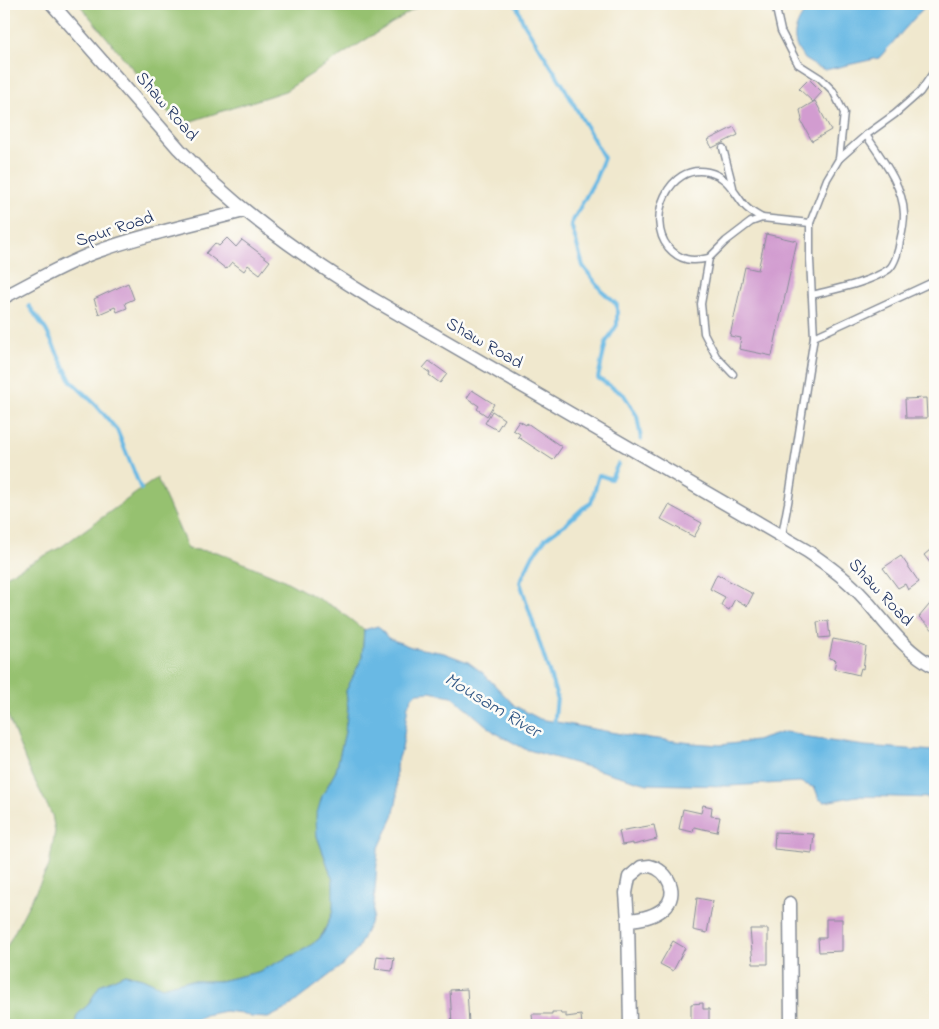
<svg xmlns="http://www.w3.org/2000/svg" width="939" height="1029" viewBox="0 0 939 1029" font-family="'Indie Flower',sans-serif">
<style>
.green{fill:#96c16f;stroke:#587866}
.water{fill:#69b9e4;stroke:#4274a1}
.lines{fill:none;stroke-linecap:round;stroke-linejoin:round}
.stream{stroke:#69b9e4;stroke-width:4}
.building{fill:#d29cd0}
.service-casing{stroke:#868c96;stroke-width:9}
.minor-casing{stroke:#868c96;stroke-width:15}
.service{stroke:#fff;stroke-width:6}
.minor{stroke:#fff;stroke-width:12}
.labels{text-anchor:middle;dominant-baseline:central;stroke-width:5;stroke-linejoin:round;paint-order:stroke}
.street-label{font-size:18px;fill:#1b2f5e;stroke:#fdfcf7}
.water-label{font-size:19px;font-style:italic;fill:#325886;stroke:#fdfcf7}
</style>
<rect width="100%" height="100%" fill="#fdfcf7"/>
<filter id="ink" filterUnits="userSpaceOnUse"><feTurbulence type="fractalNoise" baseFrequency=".02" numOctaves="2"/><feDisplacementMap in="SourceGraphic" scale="10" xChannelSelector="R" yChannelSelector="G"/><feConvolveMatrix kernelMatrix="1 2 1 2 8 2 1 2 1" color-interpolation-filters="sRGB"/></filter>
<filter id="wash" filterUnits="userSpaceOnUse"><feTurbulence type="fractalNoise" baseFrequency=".0096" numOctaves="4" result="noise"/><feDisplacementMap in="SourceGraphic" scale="20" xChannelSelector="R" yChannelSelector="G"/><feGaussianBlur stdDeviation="1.12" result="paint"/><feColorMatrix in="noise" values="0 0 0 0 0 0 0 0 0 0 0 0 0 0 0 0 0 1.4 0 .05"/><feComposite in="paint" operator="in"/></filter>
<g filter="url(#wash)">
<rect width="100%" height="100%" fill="#f0e8ce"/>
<g class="green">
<polygon points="79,4 422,4 285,91 179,125"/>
<polygon points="157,478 188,549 217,552 282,579 337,609 364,630 362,658 346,691 348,708 345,732 336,771 322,796 317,836 333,880 334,898 333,911 324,931 319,939 307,948 295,954 258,972 220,981 185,981 162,987 142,978 125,974 100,985 88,1005 77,1015 75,1025 14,1025 4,1019 4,952 49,866 55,831 52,815 28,767 4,706 4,577 61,547"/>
</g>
<g class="water">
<path d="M811 4H927L879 58 825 70C819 67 810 64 805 59 786 39 797 21 811 4Z"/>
<polygon points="378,626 388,638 411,647 444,653 468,662 483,673 515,706 540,719 632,736 692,743 720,745 756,741 784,732 794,733 809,738 865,746 935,751 935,798 857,796 825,802 819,799 815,788 800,782 729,786 647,784 525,749 494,732 452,696 430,692 418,693 413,696 408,705 402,749 396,766 397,799 393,817 378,850 373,917 357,950 345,963 286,1009 268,1018 251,1017 241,1013 225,1011 205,1015 187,1025 75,1025 77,1015 88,1005 100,985 125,974 142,978 162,987 185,981 220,981 258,972 295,954 307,948 319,939 324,932 333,911 333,880 317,836 316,817 322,796 336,771 345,732 348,708 346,691 362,658 364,630"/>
</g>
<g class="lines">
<g class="stream">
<polyline points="516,4 523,22 563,85 604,158 595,180 571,224 583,266 601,290 617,305 617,325 606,342 598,378 624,395 637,416 641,439"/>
<polyline points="29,306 46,330 71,381 96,405 117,430 141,489"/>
<polyline points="554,727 557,697 520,582 533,555 546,538 568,522 583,508 591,503 599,475 611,479 618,464"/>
</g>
</g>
<g id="blocks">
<g class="building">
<polygon points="809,79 822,92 813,102 799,89"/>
<polygon points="815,101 831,130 812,141 801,121 802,120 800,110"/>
<polygon points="734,127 738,135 712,148 708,140"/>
<polygon points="766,234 797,241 772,356 739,349 741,338 730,336 745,267 758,270"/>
<polygon points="227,238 236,247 242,240 270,261 260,274 248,265 244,271 232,262 226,269 206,253 215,243 219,246"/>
<polygon points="128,283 134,299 125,303 127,308 117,312 115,307 99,314 94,299"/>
<polygon points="429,361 447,374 440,383 429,375 430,373 423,368"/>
<polygon points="472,390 494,404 487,416 477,409 479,406 467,398"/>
<polygon points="926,398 927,418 906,418 905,399"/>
<polygon points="492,411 504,419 497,430 485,423"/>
<polygon points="519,421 526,425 527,423 562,447 553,460 518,437 520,434 513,430"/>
<polygon points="669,505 702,523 694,537 661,519"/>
<polygon points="935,546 935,569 924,555"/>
<polygon points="901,556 919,582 908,590 905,584 898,588 883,568"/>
<polygon points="717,574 753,594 747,606 735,599 729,610 721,605 725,597 710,589"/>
<polygon points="935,598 935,632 919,617"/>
<polygon points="828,621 830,637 819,638 817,622"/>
<polygon points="833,639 858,644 866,647 863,669 861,668 859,675 834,669 836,660 829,658"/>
<polygon points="703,805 712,807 711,816 720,817 717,832 694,827 693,832 679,829 683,809 701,813"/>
<polygon points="654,825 657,839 633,845 633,843 622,845 619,831"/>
<polygon points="775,832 814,834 812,853 774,849"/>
<polygon points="697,898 713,901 707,933 693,930"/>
<polygon points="826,919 842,919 842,951 819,952 818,938 826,938"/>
<polygon points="750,929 768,929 768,964 753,964"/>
<polygon points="673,941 685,948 673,971 660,964"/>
<polygon points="377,956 394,958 392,971 375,969"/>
<polygon points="467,989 469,1024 452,1025 450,990"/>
<polygon points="703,1003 703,1009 709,1009 709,1025 691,1025 691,1004"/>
<polygon points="552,1012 560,1012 561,1014 566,1014 566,1017 581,1015 582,1025 533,1025 532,1014 552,1014"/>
</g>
</g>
</g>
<g filter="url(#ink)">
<use href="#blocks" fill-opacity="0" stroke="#868c96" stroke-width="1"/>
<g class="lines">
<defs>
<g id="service">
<polyline points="775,4 781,31 798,64 820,78 833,91 844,113 839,159 827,179 810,223"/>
<polyline points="866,135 895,114 920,92 935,70"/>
<polyline points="723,148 733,187"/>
<path d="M709 258C692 262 680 261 668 247 646 220 668 163 708 172 727 176 733 191 744 205 749 211 755 214 762 218"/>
<path d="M812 295C835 289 869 283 889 269 895 264 899 249 900 241 902 233 904 223 904 214 903 185 882 159 866 135L839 159"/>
<polyline points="814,337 935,281"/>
<polyline points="733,374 716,356 704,333 701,304 709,258 726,241 751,222 762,218 810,223 810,260 814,337 788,503 782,535"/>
</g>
<g id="minor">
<path d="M52 4 179 149C234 208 301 255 371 298L807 551C828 565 847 579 864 598 886 623 904 651 935 667"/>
<path d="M4 297C33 282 62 265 93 253 142 235 194 224 244 211"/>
<path d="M650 866C668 870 680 894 664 908 654 917 641 919 628 920L626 893 629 877 641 867Z"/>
<polyline points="790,903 791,1025"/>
<polyline points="628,920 630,1025"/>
</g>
</defs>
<use href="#service" class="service-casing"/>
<use href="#minor" class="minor-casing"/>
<use href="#service" class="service"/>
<use href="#minor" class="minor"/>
</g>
</g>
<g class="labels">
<g class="street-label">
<text transform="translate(166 107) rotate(49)">Shaw Road</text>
<text transform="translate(115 230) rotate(-18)">Spur Road</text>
<text transform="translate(484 344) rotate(30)">Shaw Road</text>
<text transform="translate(880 593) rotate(47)">Shaw Road</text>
</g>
<g class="water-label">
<text transform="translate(492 706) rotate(31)">Mousam River</text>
</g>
</g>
<rect width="939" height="1029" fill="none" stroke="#fdfcf7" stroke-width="20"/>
</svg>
